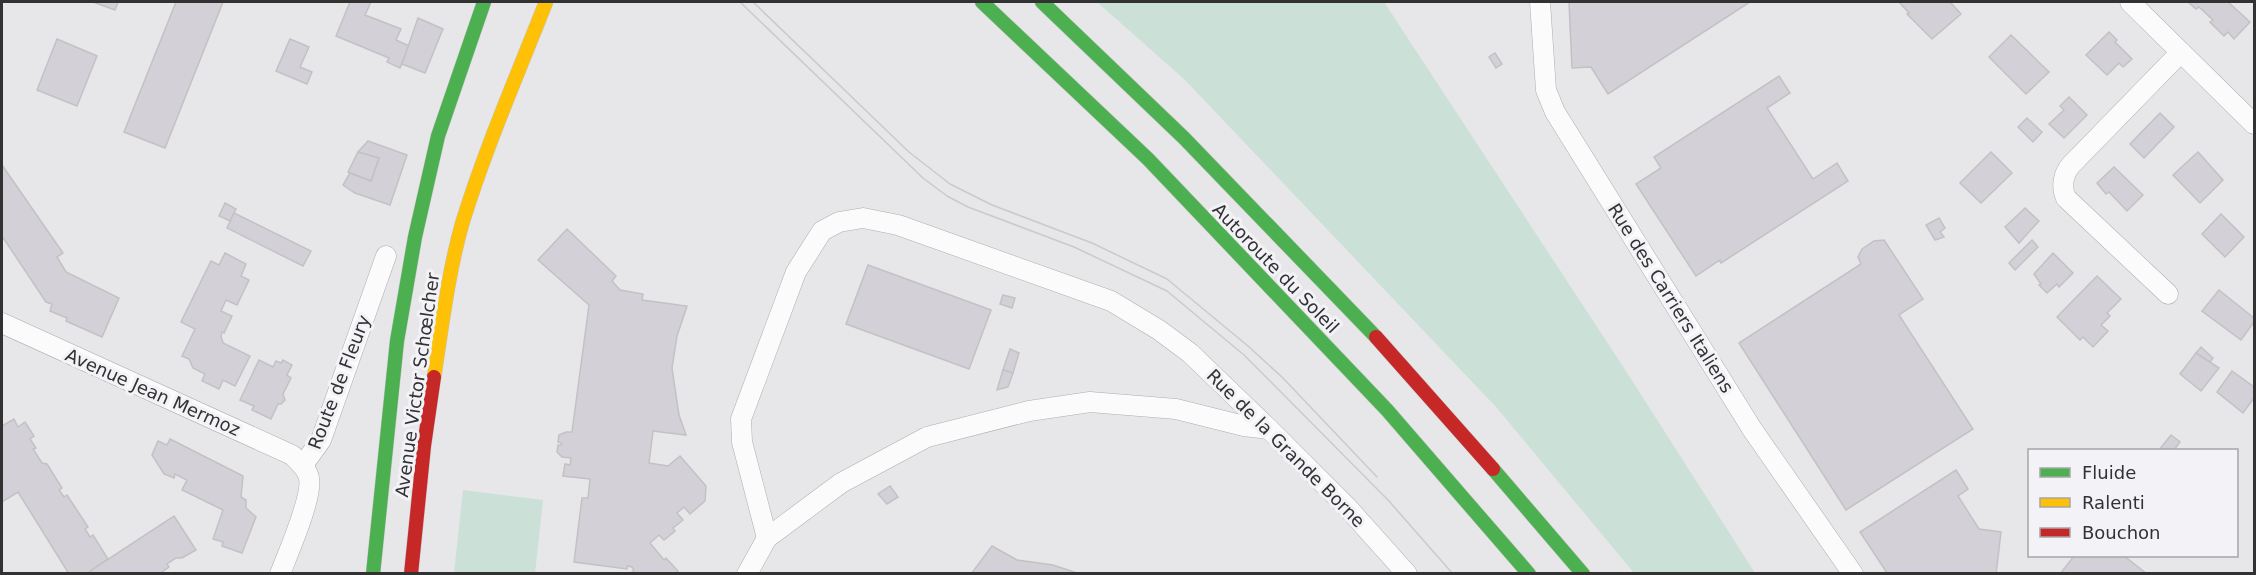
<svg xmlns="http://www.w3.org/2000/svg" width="2256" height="575" viewBox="0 0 2256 575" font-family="'DejaVu Sans',sans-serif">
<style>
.green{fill:#cbe0d6}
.building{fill:#d3d0d8;stroke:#c2c2c4;stroke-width:1.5}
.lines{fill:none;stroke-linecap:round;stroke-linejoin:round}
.street-casing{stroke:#aeaeb0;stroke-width:21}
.fast-casing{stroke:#c5c5c6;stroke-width:15}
.slow-casing{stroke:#c5c5c6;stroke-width:15}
.jam-casing{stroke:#c5c5c6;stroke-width:15}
.street{stroke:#fbfbfc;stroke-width:20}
.fast{stroke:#4caf50;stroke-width:14}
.slow{stroke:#ffc107;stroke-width:14}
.jam{stroke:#c62828;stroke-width:14}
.tram{stroke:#cacacb;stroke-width:1.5}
.labels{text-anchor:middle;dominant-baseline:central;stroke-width:6;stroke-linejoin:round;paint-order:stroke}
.street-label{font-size:18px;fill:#323233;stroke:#f3f3f7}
</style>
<rect width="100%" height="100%" fill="#e7e7e9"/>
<g class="green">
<polygon points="1097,2 1384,2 1624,368 1755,573 1634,573 1497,408 1185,80"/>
<polygon points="463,490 543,500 535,573 454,573"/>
</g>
<g class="building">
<polygon points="93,2 118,2 115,10"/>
<polygon points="176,2 223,2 165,148 124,132"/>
<polygon points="350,2 371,2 365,15 401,29 396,40 409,46 400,68 387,62 389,58 336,36"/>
<polygon points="1569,2 1750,2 1608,94 1591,67 1572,68"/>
<polygon points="1899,2 1950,2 1961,14 1932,39 1907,14 1909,13"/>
<polygon points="2188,2 2228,2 2250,22 2234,39 2228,32 2224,36 2210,22 2213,20 2199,7 2196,9"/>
<polygon points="418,18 443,29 425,73 402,64"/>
<polygon points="2109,32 2117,40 2115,42 2132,59 2123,67 2119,63 2107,75 2086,55"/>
<polygon points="2011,35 2049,72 2026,94 1989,57"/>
<polygon points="57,39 97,56 77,106 37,90"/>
<polygon points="290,39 309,47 300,67 312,72 307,84 276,71"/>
<polygon points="1495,53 1502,64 1496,68 1489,57"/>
<polygon points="1779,76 1790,93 1767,108 1813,179 1837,163 1848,181 1721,263 1720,260 1696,276 1636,184 1661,168 1654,157"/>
<polygon points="2069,97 2087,115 2064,138 2049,124 2064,110 2060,106"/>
<polygon points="2160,113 2174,127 2144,158 2130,144"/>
<polygon points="2027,118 2042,132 2033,142 2018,127"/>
<polygon points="368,141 407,155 390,205 355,193 343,185 350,173 371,181 379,158 358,152"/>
<polygon points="358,152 379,158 371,181 348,172"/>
<polygon points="1991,152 2012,173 1981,203 1960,183"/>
<polygon points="2198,152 2223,180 2200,203 2173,175"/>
<polygon points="2,165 63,253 57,257 66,272 119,298 102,337 66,321 67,318 50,311 52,304 46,302 2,236"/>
<polygon points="2114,167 2143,195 2127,211 2109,192 2106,194 2097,183"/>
<polygon points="225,203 236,209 230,221 219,216"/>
<polygon points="2025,208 2039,221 2019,243 2005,227"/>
<polygon points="234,213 311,251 303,266 227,228"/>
<polygon points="2221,214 2244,237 2225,257 2202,234"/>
<polygon points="1939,218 1945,228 1940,232 1944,237 1935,240 1926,225"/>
<polygon points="567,229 616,276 612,281 620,290 643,294 642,300 687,306 677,336 672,368 679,415 686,435 653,431 649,463 668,466 680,456 706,486 705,501 690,514 684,507 677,513 683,520 673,528 675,531 664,540 659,535 650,543 664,560 666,558 678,571 675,574 630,574 634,570 632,567 627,566 627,569 574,562 582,498 588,498 590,479 563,476 565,464 570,465 571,458 562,457 557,452 558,445 561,445 562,443 558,442 559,435 566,432 572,432 589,305 538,260"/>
<polygon points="1884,240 1923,299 1899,315 1973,429 1846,510 1739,343 1861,264 1858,257 1862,249 1874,241"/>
<polygon points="2032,240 2038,247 2015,270 2009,263"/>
<polygon points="225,253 246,264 241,276 249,280 237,305 226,300 221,311 232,316 224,333 222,332 221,336 223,343 250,356 235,386 223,380 219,389 202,381 205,374 193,368 189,359 182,356 195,329 181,322 211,261 219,265"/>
<polygon points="2053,253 2073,273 2059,287 2057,284 2047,293 2039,285 2041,284 2034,274"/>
<polygon points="868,265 991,310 969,369 846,324"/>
<polygon points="2097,276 2121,299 2107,313 2110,316 2101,325 2108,331 2093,347 2083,337 2080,340 2057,317"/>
<polygon points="2219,290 2254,318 2254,322 2241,340 2202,311"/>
<polygon points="1003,295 1015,298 1012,308 1000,304"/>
<polygon points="2201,347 2213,358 2209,363 2196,353"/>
<polygon points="1010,349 1019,353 1013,373 1003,370"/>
<polygon points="2196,353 2219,368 2201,391 2180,374"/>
<polygon points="259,360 273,367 276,361 281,363 283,360 292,365 287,375 291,378 283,394 285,400 281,404 278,404 271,419 252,410 254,406 240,400"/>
<polygon points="1003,370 1013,373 1008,387 997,390"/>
<polygon points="2232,371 2254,387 2254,398 2243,413 2217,392"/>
<polygon points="14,419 18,427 25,422 34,436 30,439 36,448 33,449 42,463 47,464 62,488 59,490 64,497 67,495 88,527 85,529 90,537 93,535 108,559 87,574 69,574 18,492 2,502 2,426"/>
<polygon points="2171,435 2180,442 2174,450 2159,450"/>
<polygon points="170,439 243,476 241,497 246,500 246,508 256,517 242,553 222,546 223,542 213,539 223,510 182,490 187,480 175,474 174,478 164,474 152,455 158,441 167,445"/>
<polygon points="1956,470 1968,489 1958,496 1979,529 2001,532 1996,574 1887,573 1860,532"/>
<polygon points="890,486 898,497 887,504 878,494"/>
<polygon points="174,516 196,550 182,558 176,558 167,564 169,567 159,574 91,574 90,571"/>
<polygon points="992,546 1017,560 1053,565 1080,574 971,574"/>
<polygon points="2074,556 2124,556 2147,574 2060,574"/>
</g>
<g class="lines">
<defs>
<g id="street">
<polyline points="1540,2 1546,90 1555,112 1752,429 1853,574"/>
<polyline points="2130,2 2254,124"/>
<path d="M2168 294 2066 198C2061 187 2063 174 2071 165L2181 52"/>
<path d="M2 323 292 455C299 462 307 468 309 478 313 497 288 553 280 574"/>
<polyline points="303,465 321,440 386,256"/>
<polyline points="767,538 742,442 741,419 796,272 822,231 839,222 863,218 898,225 1111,301 1159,330 1190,353 1269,429 1347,507 1407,574"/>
<polyline points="747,574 767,538 841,483 927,437 1029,411 1090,402 1176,409 1244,426 1269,429"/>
</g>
<g id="fast">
<polyline points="982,2 1148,159 1387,410 1529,574"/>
<polyline points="1042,2 1184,138 1376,337"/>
<polyline points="1493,469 1583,574"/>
<polyline points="373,574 397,341 415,237 438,136 484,2"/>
</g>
<path id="slow" d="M434 377C442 326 448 274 462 224 485 149 517 76 546 2"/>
<g id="jam">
<polyline points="1376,337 1493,469"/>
<polyline points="411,574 424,446 434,377"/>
</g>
</defs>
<use href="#street" class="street-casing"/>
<use href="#fast" class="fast-casing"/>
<use href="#slow" class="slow-casing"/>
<use href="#jam" class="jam-casing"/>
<use href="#street" class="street"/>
<use href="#fast" class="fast"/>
<use href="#slow" class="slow"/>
<use href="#jam" class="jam"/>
<g class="tram">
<polyline points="740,2 923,178 947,196 968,207 1074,247 1167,291 1244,355 1268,379 1388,500 1453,574"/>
<polyline points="753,2 909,152 950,184 992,205 1092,243 1167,279 1248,346 1283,378 1377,477"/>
</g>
</g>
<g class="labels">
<g class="street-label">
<text transform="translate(1276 268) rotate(46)">Autoroute du Soleil</text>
<text transform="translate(1671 298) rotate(58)">Rue des Carriers Italiens</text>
<text transform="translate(339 382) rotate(-69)">Route de Fleury</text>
<text transform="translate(417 385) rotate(-82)">Avenue Victor Schœlcher</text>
<text transform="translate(153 392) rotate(24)">Avenue Jean Mermoz</text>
<text transform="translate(1286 448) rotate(45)">Rue de la Grande Borne</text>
</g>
</g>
<rect width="2256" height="575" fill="none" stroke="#323233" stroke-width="6"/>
<rect x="2028" y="449" width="210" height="108" fill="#f3f3f7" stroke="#a6a6a9" stroke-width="1.5"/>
<rect x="2040" y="468" width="30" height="9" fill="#4caf50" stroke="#a6a6a9" stroke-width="1.5"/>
<text x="2082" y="479" font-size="18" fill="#323233">Fluide</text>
<rect x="2040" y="498" width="30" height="9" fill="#ffc107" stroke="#a6a6a9" stroke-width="1.5"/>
<text x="2082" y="509" font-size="18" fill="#323233">Ralenti</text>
<rect x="2040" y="528" width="30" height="9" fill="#c62828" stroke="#a6a6a9" stroke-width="1.5"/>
<text x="2082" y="539" font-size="18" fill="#323233">Bouchon</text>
</svg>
